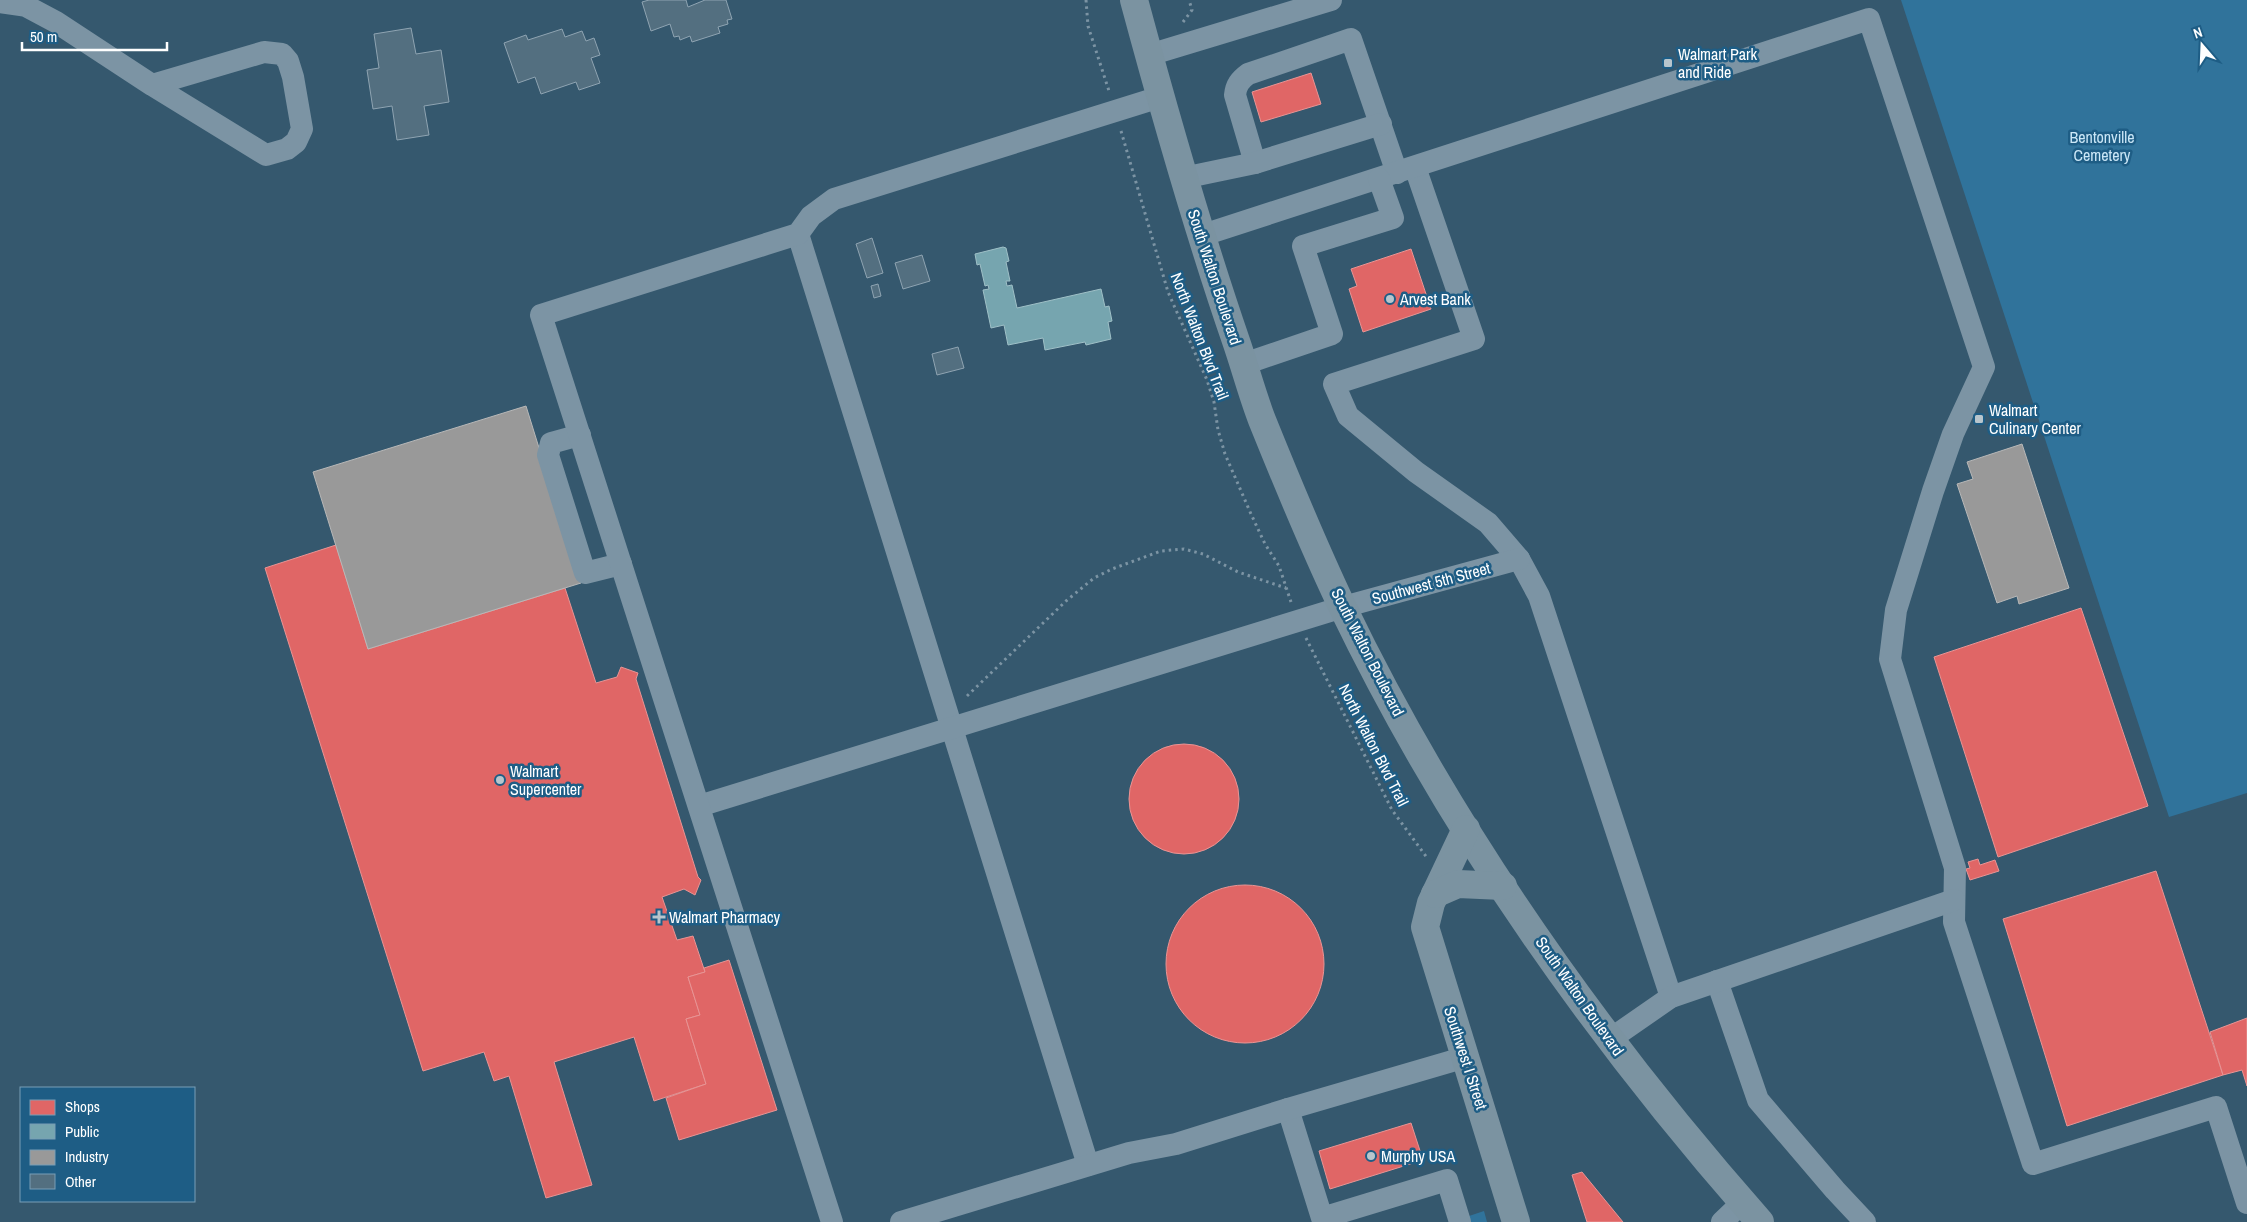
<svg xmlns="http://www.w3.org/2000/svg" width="2247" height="1222" viewBox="0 0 2247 1222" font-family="'Archivo Narrow',sans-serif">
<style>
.green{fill:#30739b}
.shops{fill:#e06666;stroke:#e99494}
.public{fill:#76a5af;stroke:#9fc0c7}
.industry{fill:#999;stroke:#b8b8b8}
.building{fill:#536f80;stroke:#8fa4b2}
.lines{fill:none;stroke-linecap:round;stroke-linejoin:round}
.path{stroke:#7c94a4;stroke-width:3;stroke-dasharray:2.5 4;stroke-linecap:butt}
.minor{stroke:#7c94a4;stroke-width:22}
.major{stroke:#7b93a1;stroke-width:28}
.poi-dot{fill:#b8c5cc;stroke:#1e5d85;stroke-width:2}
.labels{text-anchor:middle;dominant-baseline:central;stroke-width:5;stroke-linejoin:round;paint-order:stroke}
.poi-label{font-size:16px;fill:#fff;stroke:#1e5d85;text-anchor:start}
.park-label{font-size:16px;fill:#cbe7f7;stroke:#1e5d85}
.street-label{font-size:16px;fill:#fff;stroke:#1e5d85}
</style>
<rect width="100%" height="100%" fill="#35586e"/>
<g class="green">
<polygon points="1901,0 2247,0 2247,793 2169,817"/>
<polygon points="1484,1211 1487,1222 1451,1222"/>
</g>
<g class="shops">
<polygon points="1311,73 1321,104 1261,122 1252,92"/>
<polygon points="1411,249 1431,309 1363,332 1349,289 1357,286 1351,269"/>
<polygon points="336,545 368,649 565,588 596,683 617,677 621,667 638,673 636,679 698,877 701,880 695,895 684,889 662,897 677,940 693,936 705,972 688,977 700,1015 686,1019 706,1084 654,1101 634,1037 554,1062 592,1185 546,1198 509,1076 494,1081 484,1052 423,1071 265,568"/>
<polygon points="2081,608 2148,806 1998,857 1934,657"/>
<circle cx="1184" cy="799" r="55"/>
<polygon points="1978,859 1980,865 1995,860 1999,871 1970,880 1966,869 1970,868 1968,862"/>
<polygon points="2156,871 2223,1075 2067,1126 2003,919"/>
<circle cx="1245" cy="964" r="79"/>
<polygon points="729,960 777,1110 679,1140 666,1098 706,1084 686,1019 700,1015 688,977 705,972 704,968"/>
<polygon points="2247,1018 2247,1086 2242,1070 2223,1075 2210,1032"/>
<polygon points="1411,1123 1423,1160 1330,1189 1319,1151"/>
<polygon points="1582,1172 1623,1222 1587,1222 1572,1175"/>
</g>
<polygon class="public" points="1003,247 1006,248 1009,261 1006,262 1010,281 1006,281 1007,286 1012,285 1017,308 1101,289 1105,307 1109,306 1112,321 1108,322 1111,339 1086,345 1085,342 1045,350 1043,338 1008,345 1004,325 991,328 983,290 989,289 988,285 985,286 980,264 977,265 975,254"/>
<g class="industry">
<polygon points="526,406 581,583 368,649 313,472"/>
<polygon points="2022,444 2069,588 2019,604 2017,596 1997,603 1957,484 1973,479 1967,462"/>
</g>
<g class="building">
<polygon points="649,0 686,0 688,7 705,0 726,0 732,19 727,20 728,24 718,27 720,33 692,42 690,36 680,40 679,36 674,37 670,24 651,31 642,2"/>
<polygon points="411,28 416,54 441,50 449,102 424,106 429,135 397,140 392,106 373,109 367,70 379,68 374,34"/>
<polygon points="562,29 565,37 582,31 586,41 594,38 600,55 591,58 600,83 579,90 576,82 541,94 535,77 518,83 504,43 526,35 528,40"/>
<polygon points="872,238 883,273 867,278 856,244"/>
<polygon points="922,255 930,281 903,289 895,263"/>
<polygon points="878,284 881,296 874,298 871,286"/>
<polygon points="958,347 964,368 937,375 932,354"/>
</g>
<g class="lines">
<g class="path">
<polyline points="1086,0 1088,26 1109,91"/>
<polyline points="1183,22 1192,10 1189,0"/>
<polyline points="1121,131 1168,292 1207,380 1214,402 1218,430 1225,454 1251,514 1265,544 1279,566 1291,602"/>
<polyline points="1306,638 1392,810 1428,859"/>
<polyline points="967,696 1066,601 1094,578 1112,569 1161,551 1184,549 1203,554 1238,572 1286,588"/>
</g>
<g class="minor">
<polyline points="0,2 26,6 56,22 152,85 266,155 287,149 296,142 302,129 293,77 288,61 282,54 264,52 152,85"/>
<polyline points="1149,55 1331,0"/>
<path d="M1255 163 1235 95C1236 85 1240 80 1248 74L1351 39 1397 173"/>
<polyline points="1415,167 1474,339 1334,384 1348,416 1416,472 1488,523 1519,559 1539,596 1671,997"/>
<polyline points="1183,178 1255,163 1381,124"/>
<polyline points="798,234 1088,1165"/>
<polyline points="1200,236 1869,19 1984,367 1953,434 1933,491 1896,610 1890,659 1955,868 1954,922 2033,1164 2216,1107 2247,1203"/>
<polyline points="1244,364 1332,334 1303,246 1393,218 1379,179"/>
<polyline points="580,435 551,443 548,455 585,573 621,564"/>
<polyline points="699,806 1343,607 1519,559"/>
<polyline points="1717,981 1758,1100 1835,1190 1865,1222"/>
<polyline points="1609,1040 1671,997 1954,900"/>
<polyline points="1288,1109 1322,1218 1447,1180 1460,1222"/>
<polyline points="832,1222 541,315 798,234 811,216 834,199 1160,97"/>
<polyline points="901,1222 1129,1153 1176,1144 1288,1109 1466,1057"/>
<polyline points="1722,1222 1743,1202"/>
</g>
<g class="major">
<path d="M1134 0C1165 115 1197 228 1236 341 1245 367 1252 394 1262 420 1287 482 1313 545 1342 606 1450 830 1596 1036 1760 1222"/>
<polyline points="1466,829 1431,903 1425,927 1516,1222"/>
<polyline points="1435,894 1458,884 1503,886"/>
</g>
</g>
<g class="poi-dot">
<rect x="1663" y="58" width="10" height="10" rx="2.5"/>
<circle cx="1390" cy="299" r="5"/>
<rect x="1974" y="414" width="10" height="10" rx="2.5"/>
<circle cx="500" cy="780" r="5"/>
<path d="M656.5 909.5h5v5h5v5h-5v5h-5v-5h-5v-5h5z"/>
<circle cx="1371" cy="1156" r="5"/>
</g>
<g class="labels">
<g class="poi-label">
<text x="1678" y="54">Walmart Park<tspan x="1678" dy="18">and Ride</tspan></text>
<text x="1400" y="299">Arvest Bank</text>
<text x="1989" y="410">Walmart<tspan x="1989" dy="18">Culinary Center</tspan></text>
<text x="510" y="771">Walmart<tspan x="510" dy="18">Supercenter</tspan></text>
<text x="669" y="917">Walmart Pharmacy</text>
<text x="1381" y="1156">Murphy USA</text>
</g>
<g class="park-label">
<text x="2102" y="137">Bentonville<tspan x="2102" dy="18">Cemetery</tspan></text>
</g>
<g class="street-label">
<text transform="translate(1215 277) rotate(72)">South Walton Boulevard</text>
<text transform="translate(1200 336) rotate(69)">North Walton Blvd Trail</text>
<text transform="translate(1431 583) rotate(-15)">Southwest 5th Street</text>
<text transform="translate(1368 652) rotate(63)">South Walton Boulevard</text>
<text transform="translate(1374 745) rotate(63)">North Walton Blvd Trail</text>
<text transform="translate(1580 996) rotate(55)">South Walton Boulevard</text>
<text transform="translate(1466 1058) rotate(72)">Southwest I Street</text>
</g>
</g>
<rect x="20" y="1087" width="175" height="115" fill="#1e5d85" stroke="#789eb6"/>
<rect x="30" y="1100" width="25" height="15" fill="#e06666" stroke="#789eb6"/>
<text x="65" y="1112" font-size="15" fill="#ffffff">Shops</text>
<rect x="30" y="1124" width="25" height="15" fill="#76a5af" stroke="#789eb6"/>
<text x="65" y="1137" font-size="15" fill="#ffffff">Public</text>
<rect x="30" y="1150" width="25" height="15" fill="#999999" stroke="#789eb6"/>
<text x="65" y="1162" font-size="15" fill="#ffffff">Industry</text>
<rect x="30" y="1174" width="25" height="15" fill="#536f80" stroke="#789eb6"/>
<text x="65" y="1187" font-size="15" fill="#ffffff">Other</text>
<g transform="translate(2202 45) rotate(341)" stroke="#1e5d85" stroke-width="4" paint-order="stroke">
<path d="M0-4L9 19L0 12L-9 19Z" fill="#ffffff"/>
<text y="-8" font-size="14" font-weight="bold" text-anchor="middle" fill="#ffffff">N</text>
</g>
<path d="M22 42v8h145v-8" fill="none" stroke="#ffffff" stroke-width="2.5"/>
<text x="30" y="42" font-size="15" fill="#ffffff" stroke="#1e5d85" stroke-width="4" paint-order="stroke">50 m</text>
</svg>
